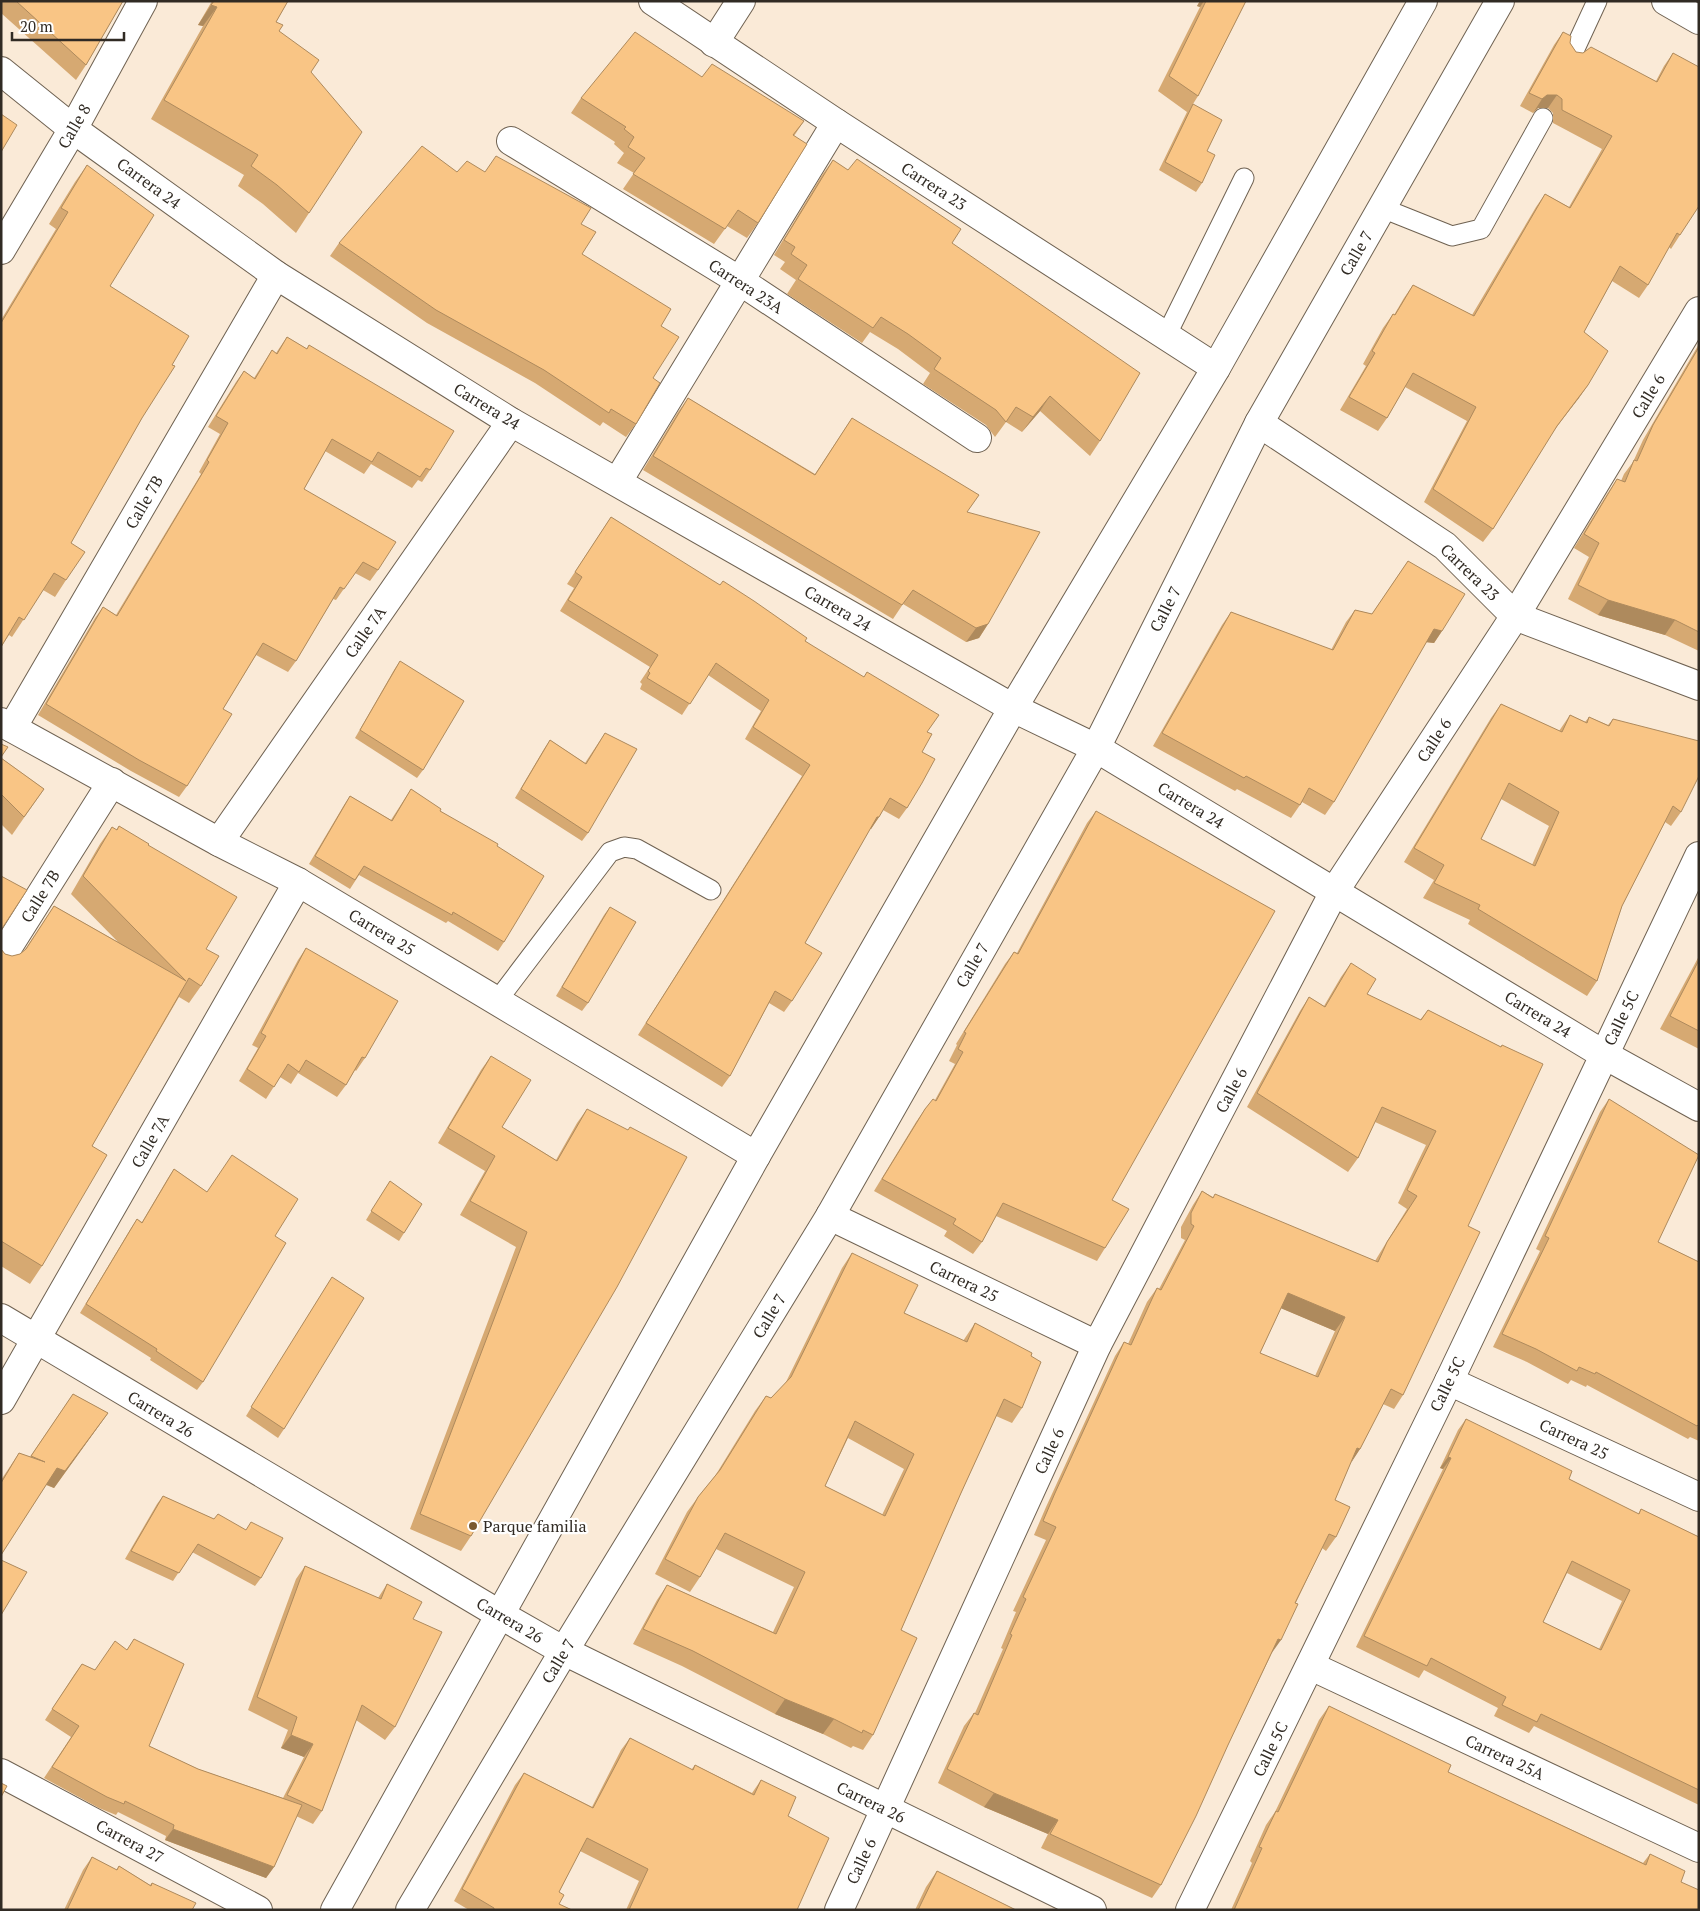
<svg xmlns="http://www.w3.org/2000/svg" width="1700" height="1911" viewBox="0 0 1700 1911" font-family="'PT Serif',serif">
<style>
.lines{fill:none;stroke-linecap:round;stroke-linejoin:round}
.lane-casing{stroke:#6f6252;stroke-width:21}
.street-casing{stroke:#6f6252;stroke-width:30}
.secondary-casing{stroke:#6f6252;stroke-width:30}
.primary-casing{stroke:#6f6252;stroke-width:30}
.lane{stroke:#fff;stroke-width:19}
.street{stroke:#fff;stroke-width:28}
.secondary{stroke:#fff;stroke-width:28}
.primary{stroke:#fff;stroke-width:28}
.wall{fill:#d6a972;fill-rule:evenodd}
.shaded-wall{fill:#ae8a5d}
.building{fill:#f9c585;stroke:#ae8a5d;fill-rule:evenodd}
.poi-dot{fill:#7a5930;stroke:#fff;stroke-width:2}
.labels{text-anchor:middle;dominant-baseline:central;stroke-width:4.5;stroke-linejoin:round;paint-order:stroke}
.street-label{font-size:16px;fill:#312b24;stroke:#fff}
.poi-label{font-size:16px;fill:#312b24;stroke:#fff;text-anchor:start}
</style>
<rect width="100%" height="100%" fill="#faead7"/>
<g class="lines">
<defs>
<g id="lane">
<polyline points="1572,55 1597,1"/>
<polyline points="1382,208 1452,236 1481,229 1543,118"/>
<polyline points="1166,336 1244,178"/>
<polyline points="497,1001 610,852 624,847 637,849 711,890"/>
</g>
<g id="street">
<polyline points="653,1 836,123 1216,368"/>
<polyline points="1666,1 1699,20"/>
<polyline points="714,43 741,1"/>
<polyline points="1,71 73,129 276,275 511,422 1013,708 1096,748 1603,1054 1699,1107"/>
<polyline points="511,141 740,281 977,438"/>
<polyline points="1,250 73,129 143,1"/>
<polyline points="1259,423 1445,546 1515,616 1699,686"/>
<polyline points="618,481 836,123"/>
<polyline points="1,722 219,842 298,882 756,1156"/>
<polyline points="12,728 276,275"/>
<polyline points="219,842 511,422"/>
<polyline points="1,958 112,782"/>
<polyline points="830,1216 1097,1345"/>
<polyline points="1449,1381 1699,1497"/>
<polyline points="1,1400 298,882"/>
<polyline points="564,1651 1092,1910"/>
<polyline points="1311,1666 1699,1848"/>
<polyline points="1,1773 258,1910"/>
<polyline points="839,1910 1097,1345 1334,892 1515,616 1699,311"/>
<polyline points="1190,1910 1449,1381 1699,856"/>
</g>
<polyline id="secondary" points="1,1318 499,1614 564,1651"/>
<g id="primary">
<polyline points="335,1910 756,1156 1013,708 1216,368 1423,1"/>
<polyline points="410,1910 564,1651 830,1216 1096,748 1259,423 1500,1"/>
</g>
</defs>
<use href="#lane" class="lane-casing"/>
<use href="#street" class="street-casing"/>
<use href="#secondary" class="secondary-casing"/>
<use href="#primary" class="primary-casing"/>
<use href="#lane" class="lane"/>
<use href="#street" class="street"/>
<use href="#secondary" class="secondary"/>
<use href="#primary" class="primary"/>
</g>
<g class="wall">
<polygon points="1,1 123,1 86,65 76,80 1,13"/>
<polygon points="212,1 288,1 276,22 279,31 311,72 309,213 296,233 263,204 238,186 244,175 151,119 203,26 198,25"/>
<polygon points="1200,1 1246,1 1198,96 1193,104 1207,151 1202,183 1196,192 1159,170 1187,112 1158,91 1200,7 1197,6"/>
<polygon points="1563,32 1576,52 1656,81 1664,66 1673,53 1680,235 1671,249 1669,247 1648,285 1639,298 1612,281 1584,332 1588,385 1553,432 1493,529 1483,542 1424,502 1467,421 1405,387 1387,418 1378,431 1340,410 1366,366 1363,364 1383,328 1393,314 1394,315 1404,298 1413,285 1472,315 1536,207 1545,194 1569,207 1602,149 1553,123 1553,113 1548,108 1538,108 1533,113 1520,106 1554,45"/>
<polygon points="702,77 804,121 794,136 758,223 747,238 727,226 714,244 623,189 634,173 617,163 624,153 614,144 615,142 571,113 581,98"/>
<polygon points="833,160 952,243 1100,441 1090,456 1040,411 1022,432 1006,422 995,437 986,425 923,384 930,373 898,349 870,332 862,343 787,294 796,280 780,269 785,262 774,255 822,175"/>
<polygon points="87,165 110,286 142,418 71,543 66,580 55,597 43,590 12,637 9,635 1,647 1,320 56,229 49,224 75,182"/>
<polygon points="581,224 582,254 661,326 653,378 636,424 626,437 603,422 600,426 535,383 427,323 330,256 339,243"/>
<polygon points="287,337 307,349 309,345 430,470 422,482 418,480 412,488 371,464 364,474 325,451 304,489 378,570 370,581 355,573 336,600 333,599 296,661 288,672 256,655 223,709 187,786 179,797 131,771 38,715 95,618 103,607 116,615 201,474 199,472 220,434 208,427 236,382 244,371 254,378 272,350 276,353"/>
<polygon points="1699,344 1699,651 1665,635 1598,615 1568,599 1589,557 1574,548 1607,494 1617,479 1621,481 1624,474 1633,462 1643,440"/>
<polygon points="688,398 815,474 852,418 967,512 988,624 979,638 966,642 903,604 893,619 643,470 678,412"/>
<polygon points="611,517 805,641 927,732 907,808 899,819 883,810 879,817 871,829 870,829 805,943 792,1001 784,1012 769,1003 730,1076 722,1087 638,1035 802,776 745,739 761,711 708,675 682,715 640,689 642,684 640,682 650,667 560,611 574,588 567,584"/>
<polygon points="1408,561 1442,631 1434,643 1426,642 1334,802 1325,815 1302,802 1291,818 1237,789 1235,791 1153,746 1222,625 1231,612 1331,650 1346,622 1355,610 1372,614"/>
<polygon points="400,661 423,770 417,778 355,738 394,670"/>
<path d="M1501 704 1559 731 1570 715 1585 722 1589 717 1608 725 1613 719 1681 812 1671 826 1665 822 1622 906 1597 981 1587 996 1468 924 1470 920 1423 898 1434 880 1404 862 1491 718ZM1501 799 1549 826 1532 865 1481 839Z"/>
<polygon points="605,733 588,833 582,841 515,798 544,749 550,740 585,763"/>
<polygon points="1,758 44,789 12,835 1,824"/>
<polygon points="411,789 440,811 497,846 504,942 498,951 448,921 446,923 359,875 350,889 309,864 344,805 350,796 391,820"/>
<polygon points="1096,811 1112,1200 1105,1248 1097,1261 996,1216 982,1242 973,1254 944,1236 947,1231 874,1191 916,1122 925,1109 935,1100 955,1064 949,1061 957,1045 956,1044 1005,964 1014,952 1017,953 1087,823"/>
<polygon points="119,826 148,845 206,949 201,986 189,1003 179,997 92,1146 42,1266 30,1284 1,1266 1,949 5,954 12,956 20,954 24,951 54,906 118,942 71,894 100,844 112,827 116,830"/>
<polygon points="610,907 588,1003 582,1011 556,996 604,915"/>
<polygon points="306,948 365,1058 356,1071 355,1070 346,1085 337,1097 298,1073 291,1084 280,1077 266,1099 239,1081 258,1048 252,1045 298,960"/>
<polygon points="1699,956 1699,1049 1660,1029"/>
<path d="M1351 963 1367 994 1420 1020 1428 1010 1501 1047 1502 1045 1468 1226 1403 1395 1394 1409 1383 1404 1360 1449 1351 1462 1335 1500 1336 1537 1326 1551 1322 1548 1161 1885 1152 1898 1041 1848 1048 1834 984 1807 938 1783 964 1726 974 1713H975L1003 1649 1001 1648 1016 1612 1013 1611 1046 1540 1034 1535 1046 1507 1115 1356 1124 1342 1128 1344 1147 1302 1157 1288 1159 1289 1185 1240 1181 1238V1227L1193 1205 1202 1191 1213 1197 1375 1261 1378 1256 1407 1209 1398 1203 1426 1145 1375 1122 1358 1158 1348 1172 1247 1107 1300 1011 1309 997 1324 1006 1341 977ZM1281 1308 1335 1331 1315 1376 1260 1353Z"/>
<polygon points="491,1056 502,1127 556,1160 577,1123 587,1109 471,1536 461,1551 410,1529 516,1247 460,1215 485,1171 438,1143 481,1070"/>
<polygon points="1609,1099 1658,1242 1699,1262 1699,1441 1690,1437 1688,1439 1587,1385 1586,1387 1571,1380 1568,1384 1527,1362 1493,1347 1540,1251 1536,1249 1600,1112"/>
<polygon points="174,1169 207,1192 275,1236 203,1382 197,1390 150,1360 151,1358 80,1313 131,1228 137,1219 142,1222 168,1178"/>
<polygon points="390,1181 404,1233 399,1241 366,1220"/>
<path d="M852 1253 904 1313 963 1341 975 1323 1031 1356 1022 1408 1012 1423 996 1416 961 1493 901 1630 873 1735 863 1750 853 1746 851 1748 823 1734 775 1714 682 1666 633 1644 657 1600 667 1585 773 1632 794 1587 716 1549 700 1577 690 1592 655 1574 687 1512 698 1497 715 1476 755 1411 766 1396 771 1398 785 1384 842 1268ZM848 1438 904 1469 882 1515 825 1486Z"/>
<polygon points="332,1277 284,1429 278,1438 246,1416"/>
<polygon points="73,1394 108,1413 54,1488 46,1485 1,1555 1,1480 19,1453 30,1457"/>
<path d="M1466 1419 1569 1479 1638 1514 1641 1509 1699 1537V1805L1534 1726 1529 1733 1494 1716 1498 1708 1424 1670 1419 1678 1356 1647 1443 1469 1440 1468 1458 1430ZM1567 1573 1622 1601 1599 1649 1543 1622Z"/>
<polygon points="163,1496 214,1519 246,1530 261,1578 255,1586 192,1552 173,1581 125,1559 157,1504"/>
<polygon points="305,1566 378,1598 387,1584 413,1619 395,1727 385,1740 356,1720 322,1811 313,1824 296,1816 274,1867 266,1878 165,1840 166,1836 118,1812 116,1815 99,1808 44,1778 71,1737 45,1720 74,1675 82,1664 95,1670 127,1650 134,1639 149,1746 198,1769 283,1798 304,1757 281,1748 288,1730 248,1710 296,1579"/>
<polygon points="1329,1706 1448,1772 1643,1863 1650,1854 1681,1882 1699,1910 1231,1910 1252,1863 1250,1861 1266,1825 1275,1812 1319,1720"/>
<polygon points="630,1738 691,1770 695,1765 752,1793 761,1780 788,1816 797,1910 626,1910 639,1881 580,1851 559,1892 559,1904 572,1910 469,1910 454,1901 515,1785 524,1773 592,1807 621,1750"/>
<polygon points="92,1857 116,1870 119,1866 150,1885 152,1883 192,1910 64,1910 83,1870"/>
<polygon points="937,1871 1016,1910 915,1910 926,1887"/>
</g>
<g class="shaded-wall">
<polygon points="1200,1 1204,1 1200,7 1197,6"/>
<polygon points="211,5 217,7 203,26 198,25"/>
<polygon points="1547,95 1557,95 1548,108 1538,108 1533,113 1542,99"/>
<polygon points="1588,385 1579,398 1547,439 1557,426"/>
<polygon points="1050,396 1040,411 1022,432 1033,417"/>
<polygon points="1608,600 1675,620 1665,635 1598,615"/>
<polygon points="988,624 979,638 966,642 976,628"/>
<polygon points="1434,629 1442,631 1434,643 1425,642"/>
<polygon points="877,817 879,817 871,829 869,828"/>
<polygon points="1288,1293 1345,1317 1335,1331 1278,1307"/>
<polygon points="108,1413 54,1488 45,1484 57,1468"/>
<polygon points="1357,1448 1360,1449 1351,1463"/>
<polygon points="1448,1457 1451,1458 1443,1469 1440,1468"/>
<polygon points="1278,1639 1281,1640 1271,1654"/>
<polygon points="785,1699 834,1719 823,1734 775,1714"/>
<polygon points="291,1735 313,1744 304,1757 281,1748"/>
<polygon points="994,1793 1058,1820 1048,1834 984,1807"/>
<polygon points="173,1829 274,1867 266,1878 165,1840"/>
</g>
<g class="building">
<polygon points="16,1 123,1 86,65"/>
<polygon points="214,1 288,1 276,22 283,25 279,31 319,60 311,72 362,132 309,213 277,185 251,166 258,155 164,100 217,7 211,5"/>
<polygon points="1206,1 1246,1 1198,96 1169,76"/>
<polygon points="635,32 702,77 712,64 804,121 793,135 807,144 758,223 738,210 725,229 633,174 645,158 628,147 634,137 624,129 626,127 581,98"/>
<polygon points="1563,32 1571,36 1570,43 1576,52 1583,53 1591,47 1657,82 1673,53 1699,67 1699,206 1680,235 1677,233 1648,285 1620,266 1584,332 1608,351 1588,385 1557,426 1493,529 1433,489 1476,407 1413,373 1387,418 1349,397 1375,353 1372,351 1393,314 1395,315 1413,285 1474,316 1545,194 1570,208 1612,136 1562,110 1562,99 1557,95 1547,95 1542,99 1529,93"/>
<polygon points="1193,104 1222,120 1207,151 1215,155 1202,183 1165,162"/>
<polygon points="1,114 17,125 1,152"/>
<polygon points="422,146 457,172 467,161 485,172 496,156 591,208 581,224 596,232 582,254 671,309 661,326 679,337 653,378 660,383 636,424 611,409 609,413 544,370 436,310 339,243"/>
<polygon points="857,159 961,229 952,243 1140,373 1100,441 1050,396 1033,417 1016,407 1006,422 996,410 934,369 941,358 908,334 881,317 873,328 798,279 807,265 791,254 795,247 784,240 833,160 848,170"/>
<polygon points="87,165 154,215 110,286 189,336 172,365 175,366 142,418 71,543 85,552 66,580 54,573 24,620 19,617 1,647 1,323 68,212 61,208"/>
<polygon points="287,337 307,349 309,345 454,431 430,470 426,468 420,477 378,452 372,462 332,439 304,489 396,542 378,570 363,562 344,589 340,587 296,661 263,643 223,709 232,714 187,786 139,760 46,704 103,607 117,616 209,462 207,460 228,423 216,416 244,371 255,379 272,350 277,354"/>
<polygon points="1699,347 1699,632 1675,620 1608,600 1578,585 1599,543 1584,534 1617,479 1625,482 1634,460 1637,461 1653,425"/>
<polygon points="688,398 815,475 852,418 979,495 967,512 1040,532 988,624 976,628 913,590 902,605 653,456"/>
<polygon points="611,517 720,585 723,581 754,601 807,638 805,641 813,646 864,677 867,672 939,715 927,732 932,734 922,752 935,759 922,783 907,808 890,798 879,817 877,817 805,943 822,953 792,1001 775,991 730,1076 646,1023 810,765 753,727 769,700 716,663 690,704 647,678 650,673 648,671 658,655 568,600 582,577 575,572"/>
<polygon points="1408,561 1465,594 1442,631 1434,629 1334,802 1309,788 1300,805 1246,776 1244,778 1162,733 1231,612 1333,650 1355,610 1372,614"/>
<polygon points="400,661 464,701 423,770 360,730"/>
<path d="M1501 704 1562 732 1570 715 1587 723 1589 717 1609 726 1613 719 1699 741V776L1681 812 1673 806 1622 906 1597 981 1478 909 1480 905 1434 883 1444 865 1414 848ZM1509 783 1559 812 1535 866 1481 839Z"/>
<polygon points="605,733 637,749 588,833 521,789 550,740 586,764"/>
<polygon points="1,744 8,747 1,757"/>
<polygon points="1,758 44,789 24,817 1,794"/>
<polygon points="411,789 441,809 440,811 498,844 497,846 544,876 504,942 453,912 452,915 364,866 355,880 315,856 350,796 392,821"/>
<polygon points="1096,811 1275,911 1112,1200 1129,1209 1105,1248 1003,1203 982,1242 953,1224 956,1219 882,1179 925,1109 933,1099 936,1101 963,1052 958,1049 966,1033 964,1032 1014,952 1018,954"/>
<polygon points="119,826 149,844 148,845 237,897 206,949 219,956 201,986 189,978 92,1146 107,1155 42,1266 1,1241 1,949 5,954 12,956 20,954 26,949 54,906 186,981 83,876 112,827 117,830"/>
<polygon points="1,876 27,890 1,930"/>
<polygon points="610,907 636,922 588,1003 562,987"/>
<polygon points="306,948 398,1001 365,1058 362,1057 346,1085 306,1060 299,1072 288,1064 274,1087 247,1069 266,1036 261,1033"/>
<polygon points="1699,960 1699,1031 1670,1016"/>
<path d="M1351 963 1376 979 1367 994 1421 1020 1428 1010 1501 1047 1502 1045 1543 1064 1468 1226 1480 1232 1403 1395 1391 1389 1360 1449 1357 1448 1335 1500 1350 1507 1336 1537 1329 1534 1295 1603 1298 1604 1281 1640 1278 1639 1228 1745 1196 1816 1161 1885 1050 1834 1058 1820 994 1793 947 1769 974 1713 978 1715 1012 1635 1010 1634 1026 1599 1023 1597 1056 1527 1043 1521 1055 1493 1124 1342 1131 1345 1157 1288 1161 1290 1194 1226 1191 1224V1213L1202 1191 1213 1198 1215 1194 1378 1262 1387 1242 1417 1196 1407 1190 1436 1131 1382 1107 1358 1158 1257 1093 1309 997 1325 1007ZM1288 1293 1345 1317 1318 1377 1260 1353Z"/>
<polygon points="491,1056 531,1080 502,1127 557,1161 587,1109 628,1130 630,1127 687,1157 617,1287 471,1536 420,1514 527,1232 470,1201 495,1156 448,1128"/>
<polygon points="1609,1099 1699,1155 1658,1242 1699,1262 1699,1424 1697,1426 1596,1372 1595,1374 1579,1367 1577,1371 1536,1349 1502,1334 1549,1238 1545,1236"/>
<polygon points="232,1155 298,1199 275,1236 286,1243 203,1382 156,1351 157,1349 86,1304 137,1219 142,1223 174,1169 207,1192"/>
<polygon points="390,1181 422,1204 404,1233 371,1211"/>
<path d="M852 1253 918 1285 904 1313 967 1342 975 1323 1032 1353 1031 1356 1041 1362 1022 1408 1004 1399 961 1493 901 1630 917 1638 873 1735 863 1730 862 1733 834 1719 785 1699 693 1651 643 1629 667 1585 776 1634 805 1572 725 1533 700 1577 665 1559 698 1497 720 1470 766 1396 771 1398 791 1377ZM855 1421 914 1454 885 1516 825 1486Z"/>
<polygon points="332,1277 364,1298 284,1429 251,1407"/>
<polygon points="73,1394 108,1413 65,1471 57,1468 1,1555 1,1483 19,1453 45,1462 31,1456"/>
<path d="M1466 1419 1572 1471 1569 1479 1639 1514 1641 1509 1699 1537V1790L1541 1714 1537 1722 1502 1705 1506 1697 1431 1658 1427 1666 1364 1636 1451 1458 1448 1457ZM1572 1561 1630 1590 1601 1650 1543 1622Z"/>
<polygon points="163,1496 214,1519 218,1514 246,1530 251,1522 283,1538 261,1578 198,1544 179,1573 131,1551"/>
<polygon points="1,1560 27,1572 1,1615"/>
<polygon points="305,1566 381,1599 387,1584 422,1602 413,1619 442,1632 395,1727 362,1705 322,1811 287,1795 313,1744 291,1735 297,1717 257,1697"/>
<polygon points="134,1639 184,1664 149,1746 198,1769 302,1805 274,1867 173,1829 174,1825 125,1801 124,1804 107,1797 52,1767 79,1726 52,1709 82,1664 95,1670 115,1641 127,1650"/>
<polygon points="1329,1706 1451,1765 1448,1772 1646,1865 1650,1854 1685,1871 1681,1882 1699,1890 1699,1910 1234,1910 1262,1848 1259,1847 1276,1811 1278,1812"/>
<polygon points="630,1738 693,1770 695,1765 754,1795 761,1780 796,1797 788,1816 829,1838 797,1910 629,1910 648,1869 587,1838 559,1892 564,1895 559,1904 572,1910 494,1910 494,1908 462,1889 524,1773 593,1808"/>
<polygon points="1,1783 7,1786 1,1797"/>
<polygon points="92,1857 117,1870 119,1866 151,1886 152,1883 196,1903 192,1910 67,1910"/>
<polygon points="937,1871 1016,1910 918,1910"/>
</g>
<circle class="poi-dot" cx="473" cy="1526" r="5"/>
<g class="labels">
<g class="street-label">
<text transform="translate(74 126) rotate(-60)">Calle 8</text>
<text transform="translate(149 183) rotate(36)">Carrera 24</text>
<text transform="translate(934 186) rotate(33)">Carrera 23</text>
<text transform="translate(1356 253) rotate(-60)">Calle 7</text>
<text transform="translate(746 286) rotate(33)">Carrera 23A</text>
<text transform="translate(1648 396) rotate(-59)">Calle 6</text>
<text transform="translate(487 406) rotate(31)">Carrera 24</text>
<text transform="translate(144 502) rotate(-60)">Calle 7B</text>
<text transform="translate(1470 572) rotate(44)">Carrera 23</text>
<text transform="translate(838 608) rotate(30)">Carrera 24</text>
<text transform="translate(1165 609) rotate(-63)">Calle 7</text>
<text transform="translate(365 632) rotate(-55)">Calle 7A</text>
<text transform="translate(1434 740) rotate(-57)">Calle 6</text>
<text transform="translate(1191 805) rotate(31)">Carrera 24</text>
<text transform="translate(40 896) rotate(-58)">Calle 7B</text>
<text transform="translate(382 932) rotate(31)">Carrera 25</text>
<text transform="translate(972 965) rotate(-60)">Calle 7</text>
<text transform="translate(1538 1014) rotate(31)">Carrera 24</text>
<text transform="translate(1621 1018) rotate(-64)">Calle 5C</text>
<text transform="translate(1231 1090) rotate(-62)">Calle 6</text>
<text transform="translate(150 1141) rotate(-60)">Calle 7A</text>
<text transform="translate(964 1281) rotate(26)">Carrera 25</text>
<text transform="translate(769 1316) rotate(-59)">Calle 7</text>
<text transform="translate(1447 1384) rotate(-64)">Calle 5C</text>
<text transform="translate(161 1414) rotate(31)">Carrera 26</text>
<text transform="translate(1574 1439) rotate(25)">Carrera 25</text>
<text transform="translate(1049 1451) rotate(-65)">Calle 6</text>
<text transform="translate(510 1620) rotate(30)">Carrera 26</text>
<text transform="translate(558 1661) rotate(-59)">Calle 7</text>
<text transform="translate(1270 1749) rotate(-64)">Calle 5C</text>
<text transform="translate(1505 1757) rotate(25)">Carrera 25A</text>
<text transform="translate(871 1802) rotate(26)">Carrera 26</text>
<text transform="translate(130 1841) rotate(28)">Carrera 27</text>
<text transform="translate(861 1861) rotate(-65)">Calle 6</text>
</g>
<g class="poi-label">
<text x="483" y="1526">Parque familia</text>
</g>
</g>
<rect width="1700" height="1911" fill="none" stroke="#312b24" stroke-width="5"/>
<path d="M12 32v8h112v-8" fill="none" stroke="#312b24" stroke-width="2.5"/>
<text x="20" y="32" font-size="15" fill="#312b24" stroke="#ffffff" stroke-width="4" paint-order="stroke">20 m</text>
</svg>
